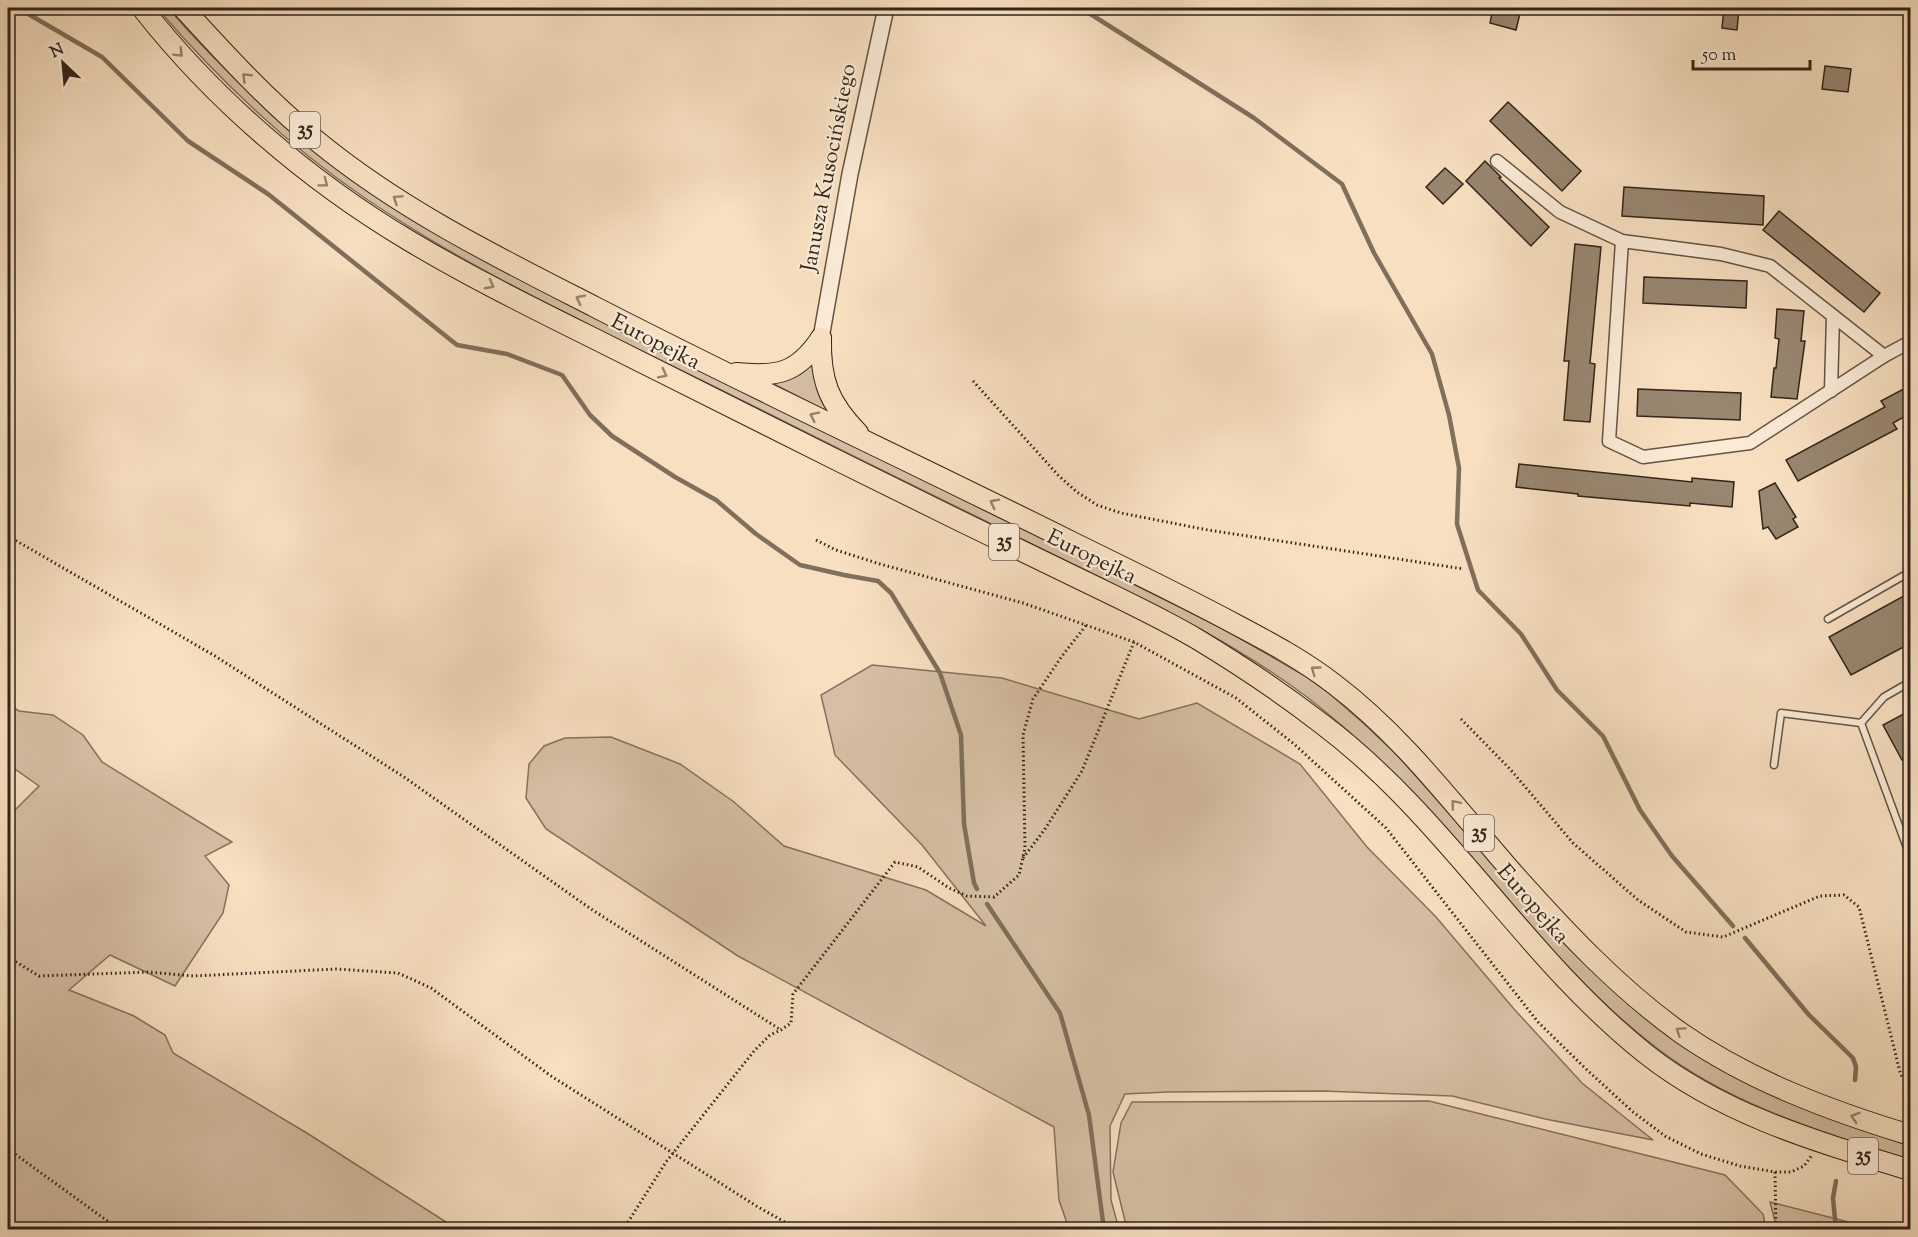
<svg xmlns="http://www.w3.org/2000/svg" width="1918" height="1237" viewBox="0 0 1918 1237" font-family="'Sorts Mill Goudy',serif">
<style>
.green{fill:#d6bfa4;stroke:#84725e;stroke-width:1.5}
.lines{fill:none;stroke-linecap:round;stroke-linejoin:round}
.stream{stroke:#806f5b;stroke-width:4.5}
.building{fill:#988670;stroke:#322519;stroke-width:1.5}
.service-casing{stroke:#635443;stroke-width:9}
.minor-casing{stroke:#635443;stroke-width:15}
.tertiary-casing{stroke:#635443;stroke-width:18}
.primary-casing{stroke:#322519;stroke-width:22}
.path{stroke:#322519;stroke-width:3;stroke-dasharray:1.5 3;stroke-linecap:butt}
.service{stroke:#faead6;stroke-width:6}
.minor{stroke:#faead6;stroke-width:12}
.tertiary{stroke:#faead6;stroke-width:15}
.primary{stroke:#f7dfc0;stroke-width:20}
.oneway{stroke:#94826c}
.labels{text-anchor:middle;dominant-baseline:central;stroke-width:4.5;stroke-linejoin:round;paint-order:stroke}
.shield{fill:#faead6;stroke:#6e6052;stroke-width:1.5}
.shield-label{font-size:21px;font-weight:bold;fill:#322519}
.street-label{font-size:22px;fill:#322519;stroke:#faead6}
</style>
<rect width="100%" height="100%" fill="#f7dfc0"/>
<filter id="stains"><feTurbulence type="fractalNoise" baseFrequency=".00333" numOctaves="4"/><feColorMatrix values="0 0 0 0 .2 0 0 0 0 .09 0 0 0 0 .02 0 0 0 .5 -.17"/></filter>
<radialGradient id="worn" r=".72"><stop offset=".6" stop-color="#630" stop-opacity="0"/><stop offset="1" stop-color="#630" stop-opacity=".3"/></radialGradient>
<g class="green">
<path d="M157 8H168C213 60 262 106 315 151L877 457 1220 627 1305 676 1330 694 1363 723 1397 755 1526 900 1758 1088 1802 1108 1910 1146V1161C1823 1132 1733 1106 1658 1049 1569 982 1506 891 1430 811 1392 770 1351 731 1307 697 1259 661 1208 633 1156 605 1009 533 863 461 717 388 598 329 475 273 365 198 287 145 218 79 157 8Z"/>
<polygon points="813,363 829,410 826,411 772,383"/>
<polygon points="872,665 1002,678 1139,719 1197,703 1300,764 1367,847 1436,917 1514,1009 1582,1083 1653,1140 1545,1119 1452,1096 1323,1091 1167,1092 1125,1094 1110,1126 1111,1200 1119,1229 1069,1229 1059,1200 1054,1127 738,956 546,829 526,798 529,764 544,746 565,738 611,737 680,764 734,802 784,846 926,890 986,926 922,845 835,755 821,695"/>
<polygon points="8,704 19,711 53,715 83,735 102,762 232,842 205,856 229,885 223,913 175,986 110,955 69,990 134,1016 165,1035 173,1053 310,1135 457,1229 8,1229 8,817 39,786 8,764"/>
<polygon points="1429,1101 1725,1175 1763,1214 1766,1229 1127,1229 1113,1172 1121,1123 1132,1102"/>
<polygon points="1770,1202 1876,1229 1777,1229"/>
</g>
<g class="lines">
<g class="stream">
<polyline points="18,8 102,57 188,141 268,194 457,345 507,354 562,375 590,415 612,436 675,477 716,500 756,534 800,565 844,575 878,581 891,593 940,673 961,735 964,824 974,883 977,889"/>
<polyline points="1081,8 1254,118 1342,184 1374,253 1432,354 1449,415 1459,468 1457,524 1478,590 1521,634 1557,690 1603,736 1640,810 1672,856 1733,926"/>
<polyline points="987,904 1060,1013 1089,1115 1104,1230"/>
<polyline points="1745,938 1809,1015 1853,1058 1856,1067 1855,1080"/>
<polyline points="1836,1230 1833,1198 1836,1181"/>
</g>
</g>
<g class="building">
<polygon points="1493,8 1521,9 1516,30 1490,23"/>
<polygon points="1724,8 1739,8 1737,30 1722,28"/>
<polygon points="1825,66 1851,69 1848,92 1822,89"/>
<polygon points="1508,102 1581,171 1562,191 1490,121"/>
<polygon points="1485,161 1501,177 1499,178 1549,227 1531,246 1466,181"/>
<polygon points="1445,168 1463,184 1443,204 1426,187"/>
<polygon points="1624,187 1764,196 1763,225 1622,216"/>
<polygon points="1779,211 1880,293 1864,312 1763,230"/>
<polygon points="1575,244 1601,247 1590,363 1595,364 1590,422 1564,420 1569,361 1564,361"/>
<polygon points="1644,277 1747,281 1746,308 1643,303"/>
<polygon points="1777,309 1804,311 1801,341 1805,341 1797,399 1771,397 1774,368 1776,368 1779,339 1775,338"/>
<polygon points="1911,385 1911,413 1893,423 1897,429 1798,481 1786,460 1885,407 1881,401"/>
<polygon points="1638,389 1741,393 1740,420 1637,416"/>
<polygon points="1519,464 1692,482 1692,478 1734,482 1732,507 1690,503 1690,506 1578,496 1578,494 1516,487"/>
<polygon points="1775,483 1796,517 1793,519 1798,527 1776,539 1768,527 1763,529 1759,491"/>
<polygon points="1911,592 1911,643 1851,675 1829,637"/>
<polygon points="1911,710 1911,755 1902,760 1883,725"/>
</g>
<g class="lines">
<defs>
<g id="service">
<polyline points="1828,619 1910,572"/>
<polyline points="1861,723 1910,856"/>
<polyline points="1774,765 1781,713 1861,723 1884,697 1910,682"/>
</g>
<g id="minor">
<polyline points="1497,161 1560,212 1622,241 1721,254 1770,266 1884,356"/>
<polyline points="1622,241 1609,441 1643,457 1750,443 1884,356 1910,342"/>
<polyline points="1831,391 1833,316"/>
</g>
<polyline id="tertiary" points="821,338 850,174 886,8"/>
<g id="primary">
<path d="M142 8C213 99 309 181 408 240 473 279 541 312 609 346 724 404 840 462 956 519 1001 541 1047 563 1092 585 1127 602 1163 619 1197 639 1240 665 1282 693 1322 724 1446 817 1524 957 1646 1054 1723 1115 1818 1142 1910 1170"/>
<path d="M183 8C225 54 268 101 317 141 401 210 499 258 595 307 754 389 916 464 1076 544 1129 570 1183 596 1235 624 1269 642 1303 660 1334 684 1404 737 1456 808 1514 874 1565 931 1618 988 1681 1033 1750 1081 1831 1111 1910 1135"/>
<path d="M821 338C820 381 829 403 858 433"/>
<path d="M736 373C777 377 797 374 821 338"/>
</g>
</defs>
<use href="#service" class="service-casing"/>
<use href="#minor" class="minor-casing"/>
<use href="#tertiary" class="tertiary-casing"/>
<use href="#primary" class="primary-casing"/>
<g class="path">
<polyline points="973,381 1058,475 1077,492 1097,505 1121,513 1208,530 1464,569"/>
<polyline points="8,536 215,656 404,777 591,909 781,1030"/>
<polyline points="816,540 836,550 880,564 1023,603 1134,642 1236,698 1294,744 1386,828 1538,1022 1586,1069 1633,1112 1665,1136 1701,1154 1740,1166 1775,1172 1791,1172 1804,1166 1812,1155"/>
<polyline points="1461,719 1510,769 1573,843 1638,900 1686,932 1723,937 1820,896 1844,895 1859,907 1900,1072 1903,1079 1910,1083"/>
<polyline points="1023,858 1045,829 1082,771 1134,642"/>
<polyline points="8,957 39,976 148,972 193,976 336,969 398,973 431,988 551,1076 758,1207 799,1230"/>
<polyline points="8,1149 113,1225"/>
<polyline points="1775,1172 1776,1230"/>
<polyline points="623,1230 666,1162 754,1051 770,1035 781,1030 791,1023 793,994 895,862 918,867 949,888 967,896 994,897 1019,875 1025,848 1023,735 1033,699 1062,656 1087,624"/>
</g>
<use href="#service" class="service"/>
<use href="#minor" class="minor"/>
<use href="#tertiary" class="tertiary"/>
<use href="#primary" class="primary"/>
</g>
<defs><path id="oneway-chevron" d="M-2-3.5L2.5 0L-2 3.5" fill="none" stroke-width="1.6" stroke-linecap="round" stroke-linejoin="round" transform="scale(1.5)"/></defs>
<g class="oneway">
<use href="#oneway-chevron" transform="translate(179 53) rotate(45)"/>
<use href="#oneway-chevron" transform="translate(246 77) rotate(-136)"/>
<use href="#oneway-chevron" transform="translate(324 183) rotate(37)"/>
<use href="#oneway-chevron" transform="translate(397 199) rotate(-146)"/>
<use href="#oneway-chevron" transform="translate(490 285) rotate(28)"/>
<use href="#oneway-chevron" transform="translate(580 299) rotate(-153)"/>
<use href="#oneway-chevron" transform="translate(663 374) rotate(27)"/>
<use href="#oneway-chevron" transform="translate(814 416) rotate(-154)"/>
<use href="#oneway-chevron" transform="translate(994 503) rotate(-153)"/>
<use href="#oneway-chevron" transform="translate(1315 670) rotate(-144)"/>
<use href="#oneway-chevron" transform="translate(1455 804) rotate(-130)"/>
<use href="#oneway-chevron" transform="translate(1680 1031) rotate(-145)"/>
<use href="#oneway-chevron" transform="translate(1855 1117) rotate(-162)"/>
</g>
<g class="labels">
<g class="shield">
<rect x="290" y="112" width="30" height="36" rx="4.5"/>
<rect x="989" y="524" width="30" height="36" rx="4.5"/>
<rect x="1464" y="815" width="30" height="36" rx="4.5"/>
<rect x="1848" y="1138" width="30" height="36" rx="4.5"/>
</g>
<g class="shield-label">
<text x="305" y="130">35</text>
<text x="1004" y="542">35</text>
<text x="1479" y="833">35</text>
<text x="1863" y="1156">35</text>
</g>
<g class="street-label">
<text transform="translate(830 168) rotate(-79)">Janusza Kusocińskiego</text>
<text transform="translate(655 343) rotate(27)">Europejka</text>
<text transform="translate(1091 558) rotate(26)">Europejka</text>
<text transform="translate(1532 905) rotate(49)">Europejka</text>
</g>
</g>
<rect width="1918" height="1237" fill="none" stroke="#f7dfc0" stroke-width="30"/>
<rect x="9" y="9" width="1900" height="1219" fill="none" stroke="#322519" stroke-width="3"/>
<rect x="15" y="15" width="1888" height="1207" fill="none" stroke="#322519" stroke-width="1.5"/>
<g transform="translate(63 63) rotate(334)" stroke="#faead6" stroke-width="4.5" paint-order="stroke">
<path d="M0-4.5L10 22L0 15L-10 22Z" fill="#322519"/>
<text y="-9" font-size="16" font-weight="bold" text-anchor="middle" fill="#322519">N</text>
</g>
<path d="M1693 60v9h117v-9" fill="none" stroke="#322519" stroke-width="3"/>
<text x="1702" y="60" font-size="18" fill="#322519" stroke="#faead6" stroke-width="4.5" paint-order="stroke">50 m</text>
<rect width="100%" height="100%" filter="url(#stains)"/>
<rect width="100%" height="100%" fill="url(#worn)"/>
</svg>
